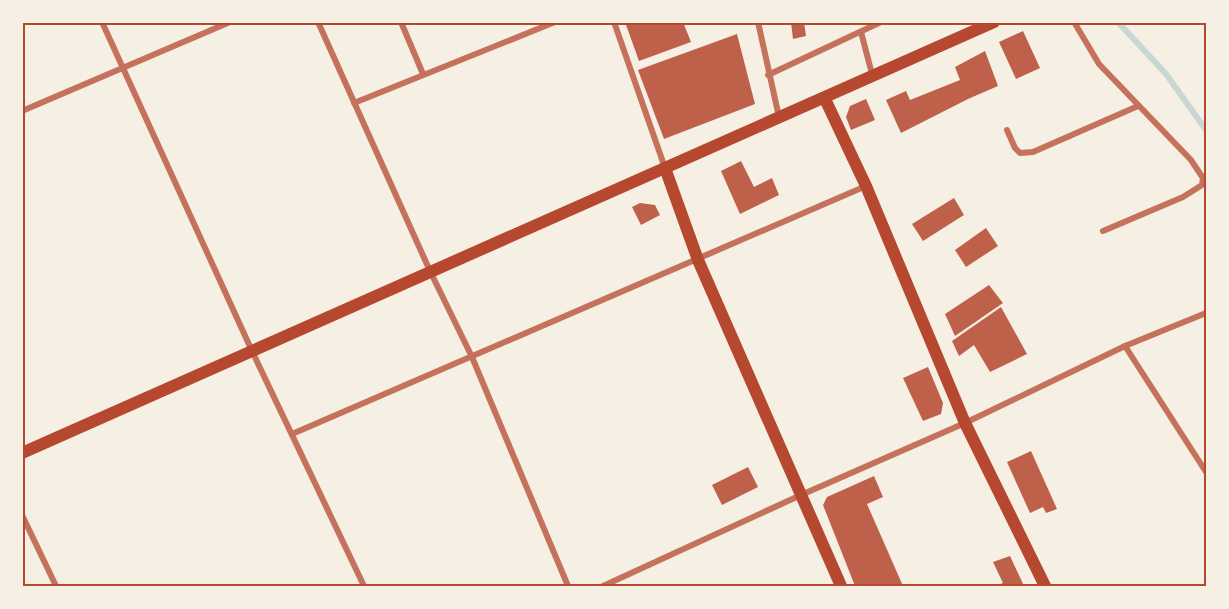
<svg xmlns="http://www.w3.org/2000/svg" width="1229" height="609" viewBox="0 0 1229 609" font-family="Montserrat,sans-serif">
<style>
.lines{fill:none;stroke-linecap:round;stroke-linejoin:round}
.stream{stroke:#c9d6d2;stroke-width:6}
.building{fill:#bf614a}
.minor{stroke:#c5725c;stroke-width:6}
.secondary{stroke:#b5482f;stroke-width:12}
.neatline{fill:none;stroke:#b5482f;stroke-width:2}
</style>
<rect width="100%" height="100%" fill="#f6efe4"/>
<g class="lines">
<polyline class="stream" points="1118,22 1166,74 1206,130"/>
</g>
<g class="building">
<polygon points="625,22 683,22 691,42 639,61"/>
<polygon points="791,22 804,22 806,36 793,39"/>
<polygon points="1023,31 1040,68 1016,79 999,42"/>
<polygon points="737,34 755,104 664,139 638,70"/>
<polygon points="985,51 998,86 968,99 901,133 886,100 906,91 910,100 960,80 955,67"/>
<polygon points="866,99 875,120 851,130 846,117 850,106"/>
<polygon points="741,161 754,187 772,178 779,195 740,214 721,171"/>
<polygon points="954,198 964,215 923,241 912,224"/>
<polygon points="640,203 655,205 660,215 641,225 632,207"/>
<polygon points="986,228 998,246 966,267 955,250"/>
<polygon points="989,285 1003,303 955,336 945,314"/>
<polygon points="1001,307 1027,354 990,372 974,345 959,356 952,341"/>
<polygon points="928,367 943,403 941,414 923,421 903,378"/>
<polygon points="1031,451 1057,509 1046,513 1043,507 1030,513 1007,462"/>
<polygon points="748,467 758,487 722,505 712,485"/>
<polygon points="874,476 883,497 867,504 903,586 855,586 823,505 827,497"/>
<polygon points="1010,556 1024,586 996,586 1003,583 993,562"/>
</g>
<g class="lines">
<g class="minor">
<polyline points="102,22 252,351 364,586"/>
<polyline points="318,22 430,271 472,357 568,586"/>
<polyline points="401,22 423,74"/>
<polyline points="614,22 665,168"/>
<polyline points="758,22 779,117"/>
<polyline points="1074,22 1099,64 1191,160 1203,178 1202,185 1183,197 1103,231"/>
<polyline points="861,32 873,78"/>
<polyline points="768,75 881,22"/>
<polyline points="354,103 555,22"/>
<polyline points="22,111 230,22"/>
<polyline points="1007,130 1015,148 1020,153 1033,152 1138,106"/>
<polyline points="1125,346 1206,472"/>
<polyline points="292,434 866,186"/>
<polyline points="22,515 56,586"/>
<polyline points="603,586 801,495 965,423 1125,346 1206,313"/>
</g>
<g class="secondary">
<polyline points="825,99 866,186 965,423 1045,586"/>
<polyline points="665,168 698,260 841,586"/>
<polyline points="22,453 994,22"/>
</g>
</g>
<rect width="1229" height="609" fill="none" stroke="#f6efe4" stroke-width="48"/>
<rect x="24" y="24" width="1181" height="561" class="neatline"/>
</svg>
